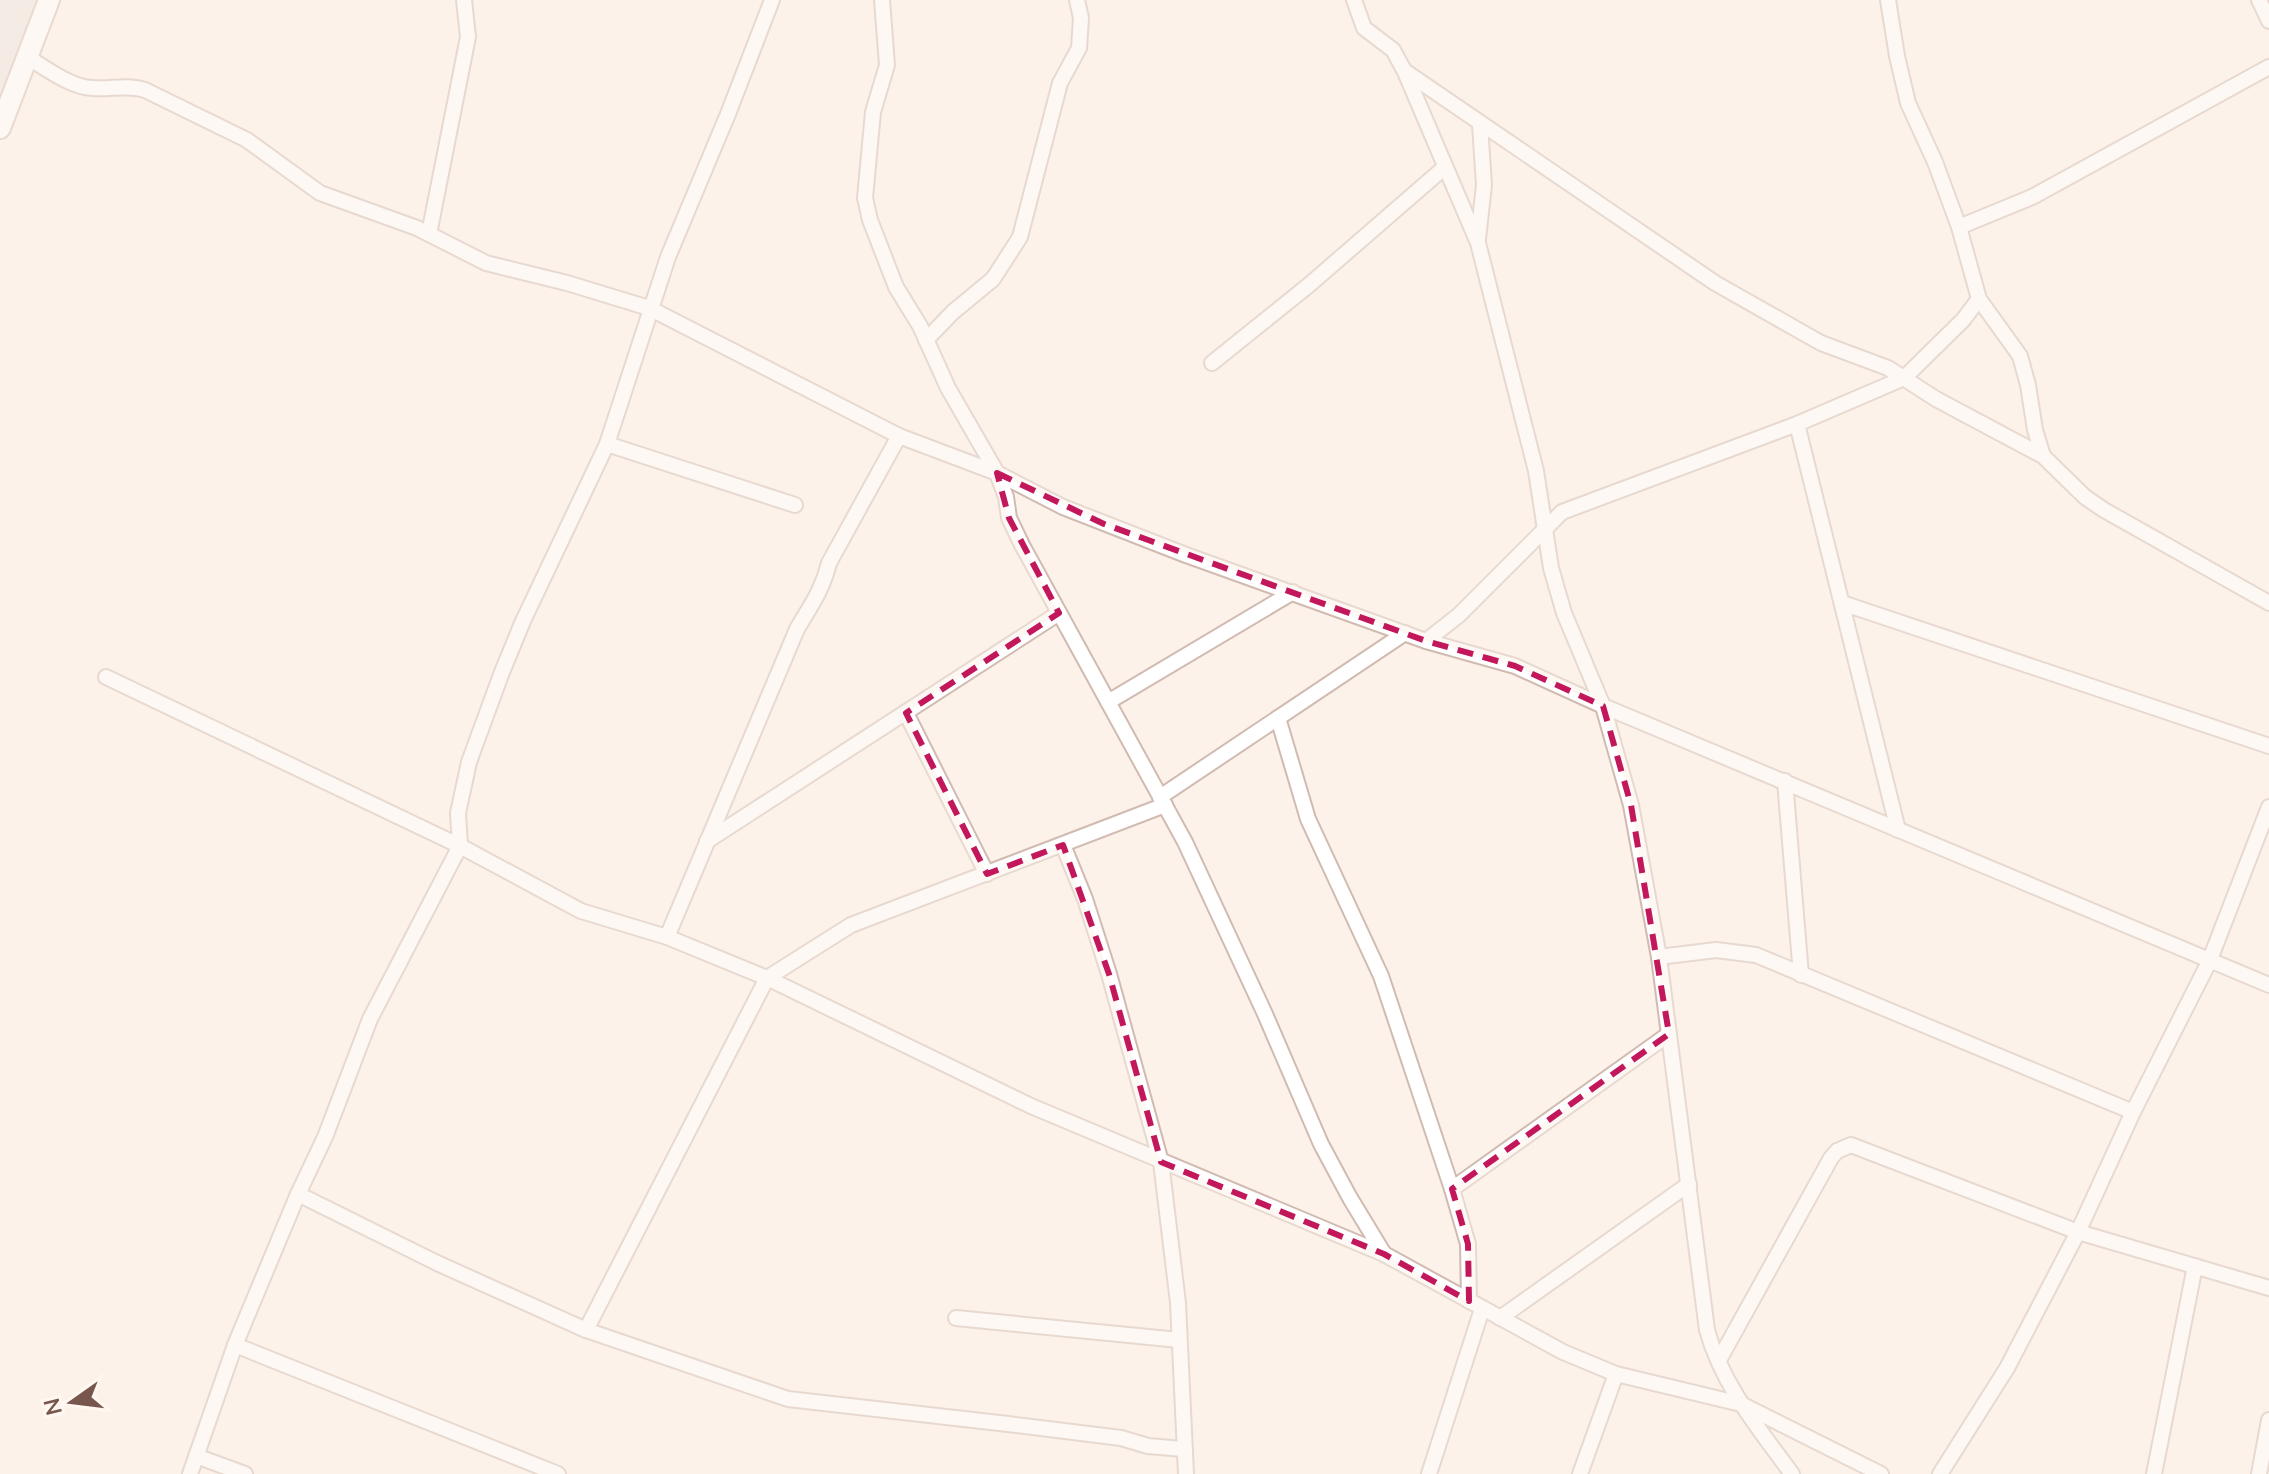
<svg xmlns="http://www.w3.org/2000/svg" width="2269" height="1474" viewBox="0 0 2269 1474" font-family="Mulish,sans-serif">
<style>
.industrial{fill:#ebe3df}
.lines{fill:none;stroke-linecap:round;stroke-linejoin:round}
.street-casing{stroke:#d1bbb1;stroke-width:18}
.secondary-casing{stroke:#d4baaf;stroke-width:24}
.street{stroke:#fff;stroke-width:14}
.secondary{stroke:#fff;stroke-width:20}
.marked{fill:none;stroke:#c2185b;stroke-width:6;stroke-dasharray:16 10;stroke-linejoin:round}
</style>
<rect width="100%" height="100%" fill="#fcf2ea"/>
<polygon class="industrial" points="0,0 41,0 0,112"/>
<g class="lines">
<defs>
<g id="street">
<polyline points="882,0 887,65 873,112 865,198 870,220 896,287 920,326 948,388 997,473 1006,497 1009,518 1022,545 1185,842 1265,1014 1321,1144 1350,1198 1384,1254"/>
<path d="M1354 0 1364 28 1393 50 1405 72 1478 243 1536 471 1551 568 1564 613 1603 706 1631 805 1659 957 1707 1330C1722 1385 1760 1430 1792 1474"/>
<polyline points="1888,0 1897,56 1908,103 1935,162 1959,227 1979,299 2020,356 2028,385 2035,430 2043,456"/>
<polyline points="2259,0 2269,21"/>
<path d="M27 57C46 68 70 87 92 88 110 90 127 84 145 90L247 140 320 193 417 228 486 263 567 283 649 308 899 436 997 473 1063 507 1186 555 1426 641 1515 666 1603 706 2269 985"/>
<polyline points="1406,72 1715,283 1821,343 1888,368 1936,399 2043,456 2085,497 2104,510 2269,603"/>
<polyline points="1959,227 2032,197 2269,67"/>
<polyline points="429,234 468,37 464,0"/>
<polyline points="1478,239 1484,185 1480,125"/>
<polyline points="926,340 953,312 993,279 1020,237 1060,83 1079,48 1081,18 1077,0"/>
<polyline points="1212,363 1309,285 1445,167"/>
<polyline points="1797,424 1898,830"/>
<polyline points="607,444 795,505"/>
<polyline points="1842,603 2269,746"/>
<polyline points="1426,641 1459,615 1562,512 1797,424 1904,378 1963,320 1979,299"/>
<polyline points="106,677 460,846 581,911 667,937 767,978 1031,1106 1384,1254 1563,1352 1616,1374 1741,1404 1881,1474"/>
<polyline points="1108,702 1293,592"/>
<polyline points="906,713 987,874"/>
<polyline points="1278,718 1308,819 1381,976 1452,1189 1468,1244 1469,1301"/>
<polyline points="1785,781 1801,975"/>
<polyline points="1160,797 1405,633"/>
<polyline points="707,841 1059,613"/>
<polyline points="1063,845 1085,899 1109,974 1161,1162 1178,1303 1186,1474"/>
<path d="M667 937 797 629C811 605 822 591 829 563L899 436"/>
<polyline points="1659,957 1716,950 1756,955 2133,1112"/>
<polyline points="1452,1189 1669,1034"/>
<polyline points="298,1194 437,1263 586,1330 788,1399 1008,1424 1121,1438 1148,1446 1183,1449"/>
<polyline points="956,1318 1179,1340"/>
<polyline points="1500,1318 1689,1184"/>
<polyline points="586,1330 767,978 851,925 1165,805"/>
<polyline points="235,1345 558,1474"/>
<polyline points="1719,1360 1831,1158 1837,1151 1851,1145 2078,1232 2269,1288"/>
<polyline points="196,1456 245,1474"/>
<polyline points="190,1474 235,1345 298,1194 325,1137 370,1019 460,846 458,813 469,762 502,672 523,621 607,444 668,257 728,114 772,0"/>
<polyline points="1429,1474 1482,1309"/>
<polyline points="1580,1474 1616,1374"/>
<polyline points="1940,1474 2007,1368 2078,1232 2133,1112 2209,962 2269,807"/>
<polyline points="2154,1474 2195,1266"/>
<polyline points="2259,1474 2269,1420"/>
</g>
<polyline id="secondary" points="0,128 49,0"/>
</defs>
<use href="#street" class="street-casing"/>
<use href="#secondary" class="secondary-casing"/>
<use href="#street" class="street"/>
<use href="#secondary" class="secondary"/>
</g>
<path d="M0 0H2269V1474H0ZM997 473 1104 524 1426 641 1515 666 1603 706 1631 805 1669 1034 1452 1189 1468 1244 1469 1301 1384 1254 1161 1162 1109 974 1063 845 987 874 906 713 1059 613 1009 518Z" fill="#fcf2ea" fill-opacity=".55" fill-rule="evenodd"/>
<path class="marked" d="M997 473 1104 524 1426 641 1515 666 1603 706 1631 805 1669 1034 1452 1189 1468 1244 1469 1301 1384 1254 1161 1162 1109 974 1063 845 987 874 906 713 1059 613 1009 518Z"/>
<g transform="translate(72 1402) rotate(256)" stroke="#fff7f0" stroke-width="6" paint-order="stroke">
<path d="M0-6L14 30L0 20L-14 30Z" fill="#77564d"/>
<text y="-12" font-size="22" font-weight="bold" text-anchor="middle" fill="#77564d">N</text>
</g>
</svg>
